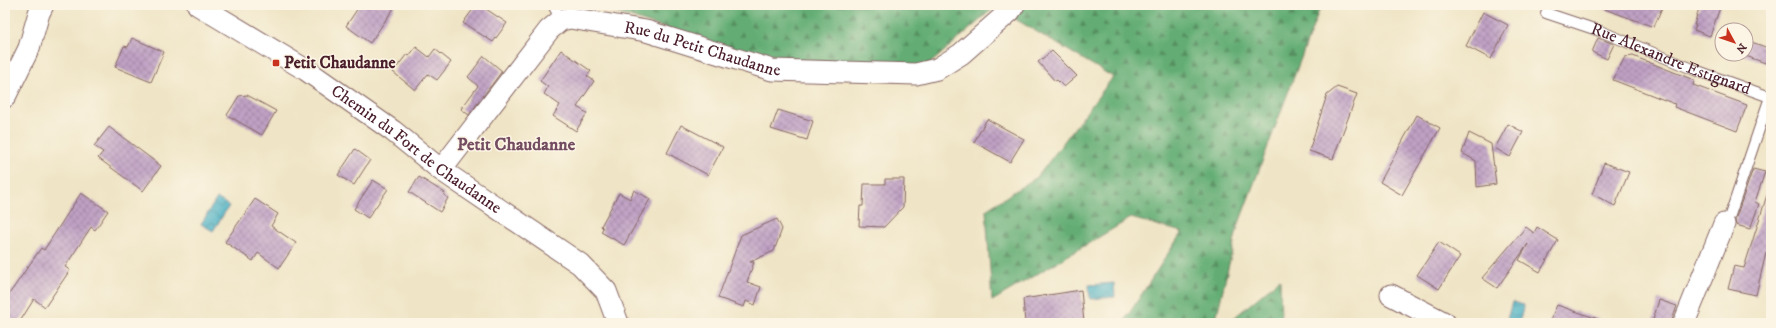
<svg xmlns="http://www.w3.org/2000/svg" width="1776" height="328" viewBox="0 0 1776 328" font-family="'IM FELL DW Pica',serif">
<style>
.forest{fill:url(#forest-firs);stroke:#576650}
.water{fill:url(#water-waves);stroke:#466676}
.building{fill:url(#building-cross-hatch)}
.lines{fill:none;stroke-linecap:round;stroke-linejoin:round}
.lane-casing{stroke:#846461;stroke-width:12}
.street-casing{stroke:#846461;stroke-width:23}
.lane{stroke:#fff;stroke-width:10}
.street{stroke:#fff;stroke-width:21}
.poi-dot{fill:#c8321e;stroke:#fcf5e5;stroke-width:1.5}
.labels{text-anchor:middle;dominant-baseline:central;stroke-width:3;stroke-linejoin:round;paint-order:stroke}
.street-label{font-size:17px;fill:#4a1f2b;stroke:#fcf5e5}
.poi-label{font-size:17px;font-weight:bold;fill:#4a1f2b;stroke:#fcf5e5;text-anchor:start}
.neighbourhood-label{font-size:18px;font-weight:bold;fill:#734c61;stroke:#fcf5e5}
</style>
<defs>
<pattern id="forest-firs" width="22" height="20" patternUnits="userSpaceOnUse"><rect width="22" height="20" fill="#64ad74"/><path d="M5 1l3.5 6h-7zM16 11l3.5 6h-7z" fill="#548c5f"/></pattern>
<pattern id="water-waves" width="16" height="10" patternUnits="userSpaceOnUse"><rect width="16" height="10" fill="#43adc2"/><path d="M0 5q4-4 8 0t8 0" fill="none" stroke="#3a8c9e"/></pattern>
<pattern id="building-cross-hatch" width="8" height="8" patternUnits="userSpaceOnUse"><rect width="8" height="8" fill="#c0a1c5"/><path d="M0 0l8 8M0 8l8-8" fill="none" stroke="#9e83a0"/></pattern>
</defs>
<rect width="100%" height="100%" fill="#fcf5e5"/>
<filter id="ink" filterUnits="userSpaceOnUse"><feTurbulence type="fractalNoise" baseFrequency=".025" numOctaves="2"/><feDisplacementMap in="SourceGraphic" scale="8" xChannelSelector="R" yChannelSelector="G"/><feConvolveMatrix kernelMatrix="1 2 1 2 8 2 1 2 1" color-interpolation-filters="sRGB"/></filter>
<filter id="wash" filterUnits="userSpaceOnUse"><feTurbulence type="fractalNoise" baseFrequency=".012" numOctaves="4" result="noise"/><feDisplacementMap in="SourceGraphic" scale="16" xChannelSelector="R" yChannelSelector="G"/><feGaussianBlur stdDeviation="0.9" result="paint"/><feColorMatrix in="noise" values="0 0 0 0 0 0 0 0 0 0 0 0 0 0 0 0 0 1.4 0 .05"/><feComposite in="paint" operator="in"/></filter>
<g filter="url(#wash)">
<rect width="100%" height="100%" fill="#efe4c5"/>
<g class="forest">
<polygon points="592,5 1321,5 1238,226 1215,323 1123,323 1182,232 1131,218 992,301 986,210 1038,176 1113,77 995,7 926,67 762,59"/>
<polygon points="1280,279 1281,323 1228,323"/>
</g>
<g class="water">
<polygon points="217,198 229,206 213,231 201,224"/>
<polygon points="1114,283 1115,297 1090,299 1089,285"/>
<polygon points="1512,302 1524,305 1519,323 1506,323"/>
</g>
<g id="blocks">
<g class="building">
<polygon points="360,5 396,5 370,43 346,26"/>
<polygon points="476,5 480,5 507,23 493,42 463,23"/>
<polygon points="1600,5 1663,5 1654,27 1599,7"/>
<polygon points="1700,5 1721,5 1710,36 1694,30 1696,25 1694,25"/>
<polygon points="1483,12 1508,25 1491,59 1466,46"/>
<polygon points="132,38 164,52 151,82 115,67 124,46 128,47"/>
<polygon points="1598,38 1614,44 1607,59 1592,52"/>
<polygon points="1746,40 1771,49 1771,65 1740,54 1746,54"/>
<polygon points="416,47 429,57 435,49 451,62 437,80 428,74 415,90 393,72 407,54 409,56"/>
<polygon points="561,50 591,71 587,76 594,81 577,107 587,113 576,131 553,116 560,105 544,94 548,87 540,81"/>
<polygon points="1052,51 1077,76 1064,87 1057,80 1055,81 1038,62"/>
<polygon points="484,56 502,71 469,115 461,109 478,86 468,77"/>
<polygon points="1633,56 1694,80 1693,85 1747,105 1737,131 1674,107 1675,104 1613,80 1625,57"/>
<polygon points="1337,87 1357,94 1333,159 1309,151 1327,95"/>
<polygon points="247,95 276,111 262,135 227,115 239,96"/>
<polygon points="778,110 813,121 807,140 771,129"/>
<polygon points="1417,115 1440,128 1402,195 1380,182"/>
<polygon points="987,119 1024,139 1010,162 974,142"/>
<polygon points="1508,124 1523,132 1510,157 1495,148"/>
<polygon points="681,125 723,147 708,175 667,153"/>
<polygon points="109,127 161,166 143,191 98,158 103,152 94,146"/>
<polygon points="1469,133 1491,144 1496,184 1477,187 1476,161 1462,153"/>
<polygon points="355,149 370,160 354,185 338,175"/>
<polygon points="1604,163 1629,172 1615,206 1592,194"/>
<polygon points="1753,169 1765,172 1755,202 1759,204 1750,229 1736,225 1735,220"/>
<polygon points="419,177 445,193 444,195 448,198 440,212 409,192"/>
<polygon points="885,179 904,179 903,207 884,227 859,226 860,206 863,206 864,184 885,184"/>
<polygon points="373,180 388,189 368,218 354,209"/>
<polygon points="634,190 650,199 624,245 601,232 603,228 601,226 619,193 630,199"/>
<polygon points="81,193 108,211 95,230 91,227 65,267 70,270 45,307 34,299 19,323 5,323 5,300 41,248 44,250"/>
<polygon points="1767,195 1771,195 1771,254 1766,253 1756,295 1728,289 1734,266 1744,268"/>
<polygon points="255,199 278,214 271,226 296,243 279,268 258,253 253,261 225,242"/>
<polygon points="777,219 782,229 774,251 750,262 754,262 747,282 761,287 755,305 746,301 744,307 718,298 741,235"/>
<polygon points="1526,227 1534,233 1537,227 1558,240 1540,272 1519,260 1528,244 1497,288 1482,278"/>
<polygon points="1439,242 1460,256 1439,289 1417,275"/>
<polygon points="1081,290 1084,323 1025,323 1023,299"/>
<polygon points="1659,300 1677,306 1671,323 1652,323"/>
<polygon points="1557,305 1601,320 1600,323 1549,323"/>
</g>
</g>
</g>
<g filter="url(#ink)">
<use href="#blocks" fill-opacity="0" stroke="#846461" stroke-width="1"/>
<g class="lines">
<defs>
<g id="lane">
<polyline points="553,5 561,20"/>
<path id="s1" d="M1546 13 1600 31 1695 70 1770 97 1730 215 1724 224"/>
</g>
<g id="street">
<path id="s2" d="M198 5 306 70 393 131 441 170 580 264 606 291 618 323"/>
<polyline points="5,97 29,48 39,13 43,5"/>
<path id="s3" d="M441 170 549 30 561 20 570 18 646 31 772 70 916 74 937 69 961 54 1010 11 1014 5"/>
<polyline points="1391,295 1445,323"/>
<polyline points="1684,323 1724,224"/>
</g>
</defs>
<use href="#lane" class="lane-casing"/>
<use href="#street" class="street-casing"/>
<use href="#lane" class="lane"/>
<use href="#street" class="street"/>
</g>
</g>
<rect class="poi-dot" x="272" y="59" width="8" height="8" rx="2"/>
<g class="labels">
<g class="street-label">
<text stroke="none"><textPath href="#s3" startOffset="338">Rue du Petit Chaudanne</textPath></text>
<text stroke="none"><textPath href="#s1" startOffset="133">Rue Alexandre Estignard</textPath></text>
<text stroke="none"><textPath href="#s2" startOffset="262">Chemin du Fort de Chaudanne</textPath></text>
</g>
<g class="poi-label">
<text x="284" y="63">Petit Chaudanne</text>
</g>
<g class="neighbourhood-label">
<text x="516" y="145">Petit Chaudanne</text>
</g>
</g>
<rect width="1776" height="328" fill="none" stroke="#fcf5e5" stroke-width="20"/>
<g transform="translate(1734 42) rotate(130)"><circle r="19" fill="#fcf5e5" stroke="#b59f9b"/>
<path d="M0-3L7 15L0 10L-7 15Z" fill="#c8321e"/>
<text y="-6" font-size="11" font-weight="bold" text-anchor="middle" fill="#4a1f2b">N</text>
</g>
</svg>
